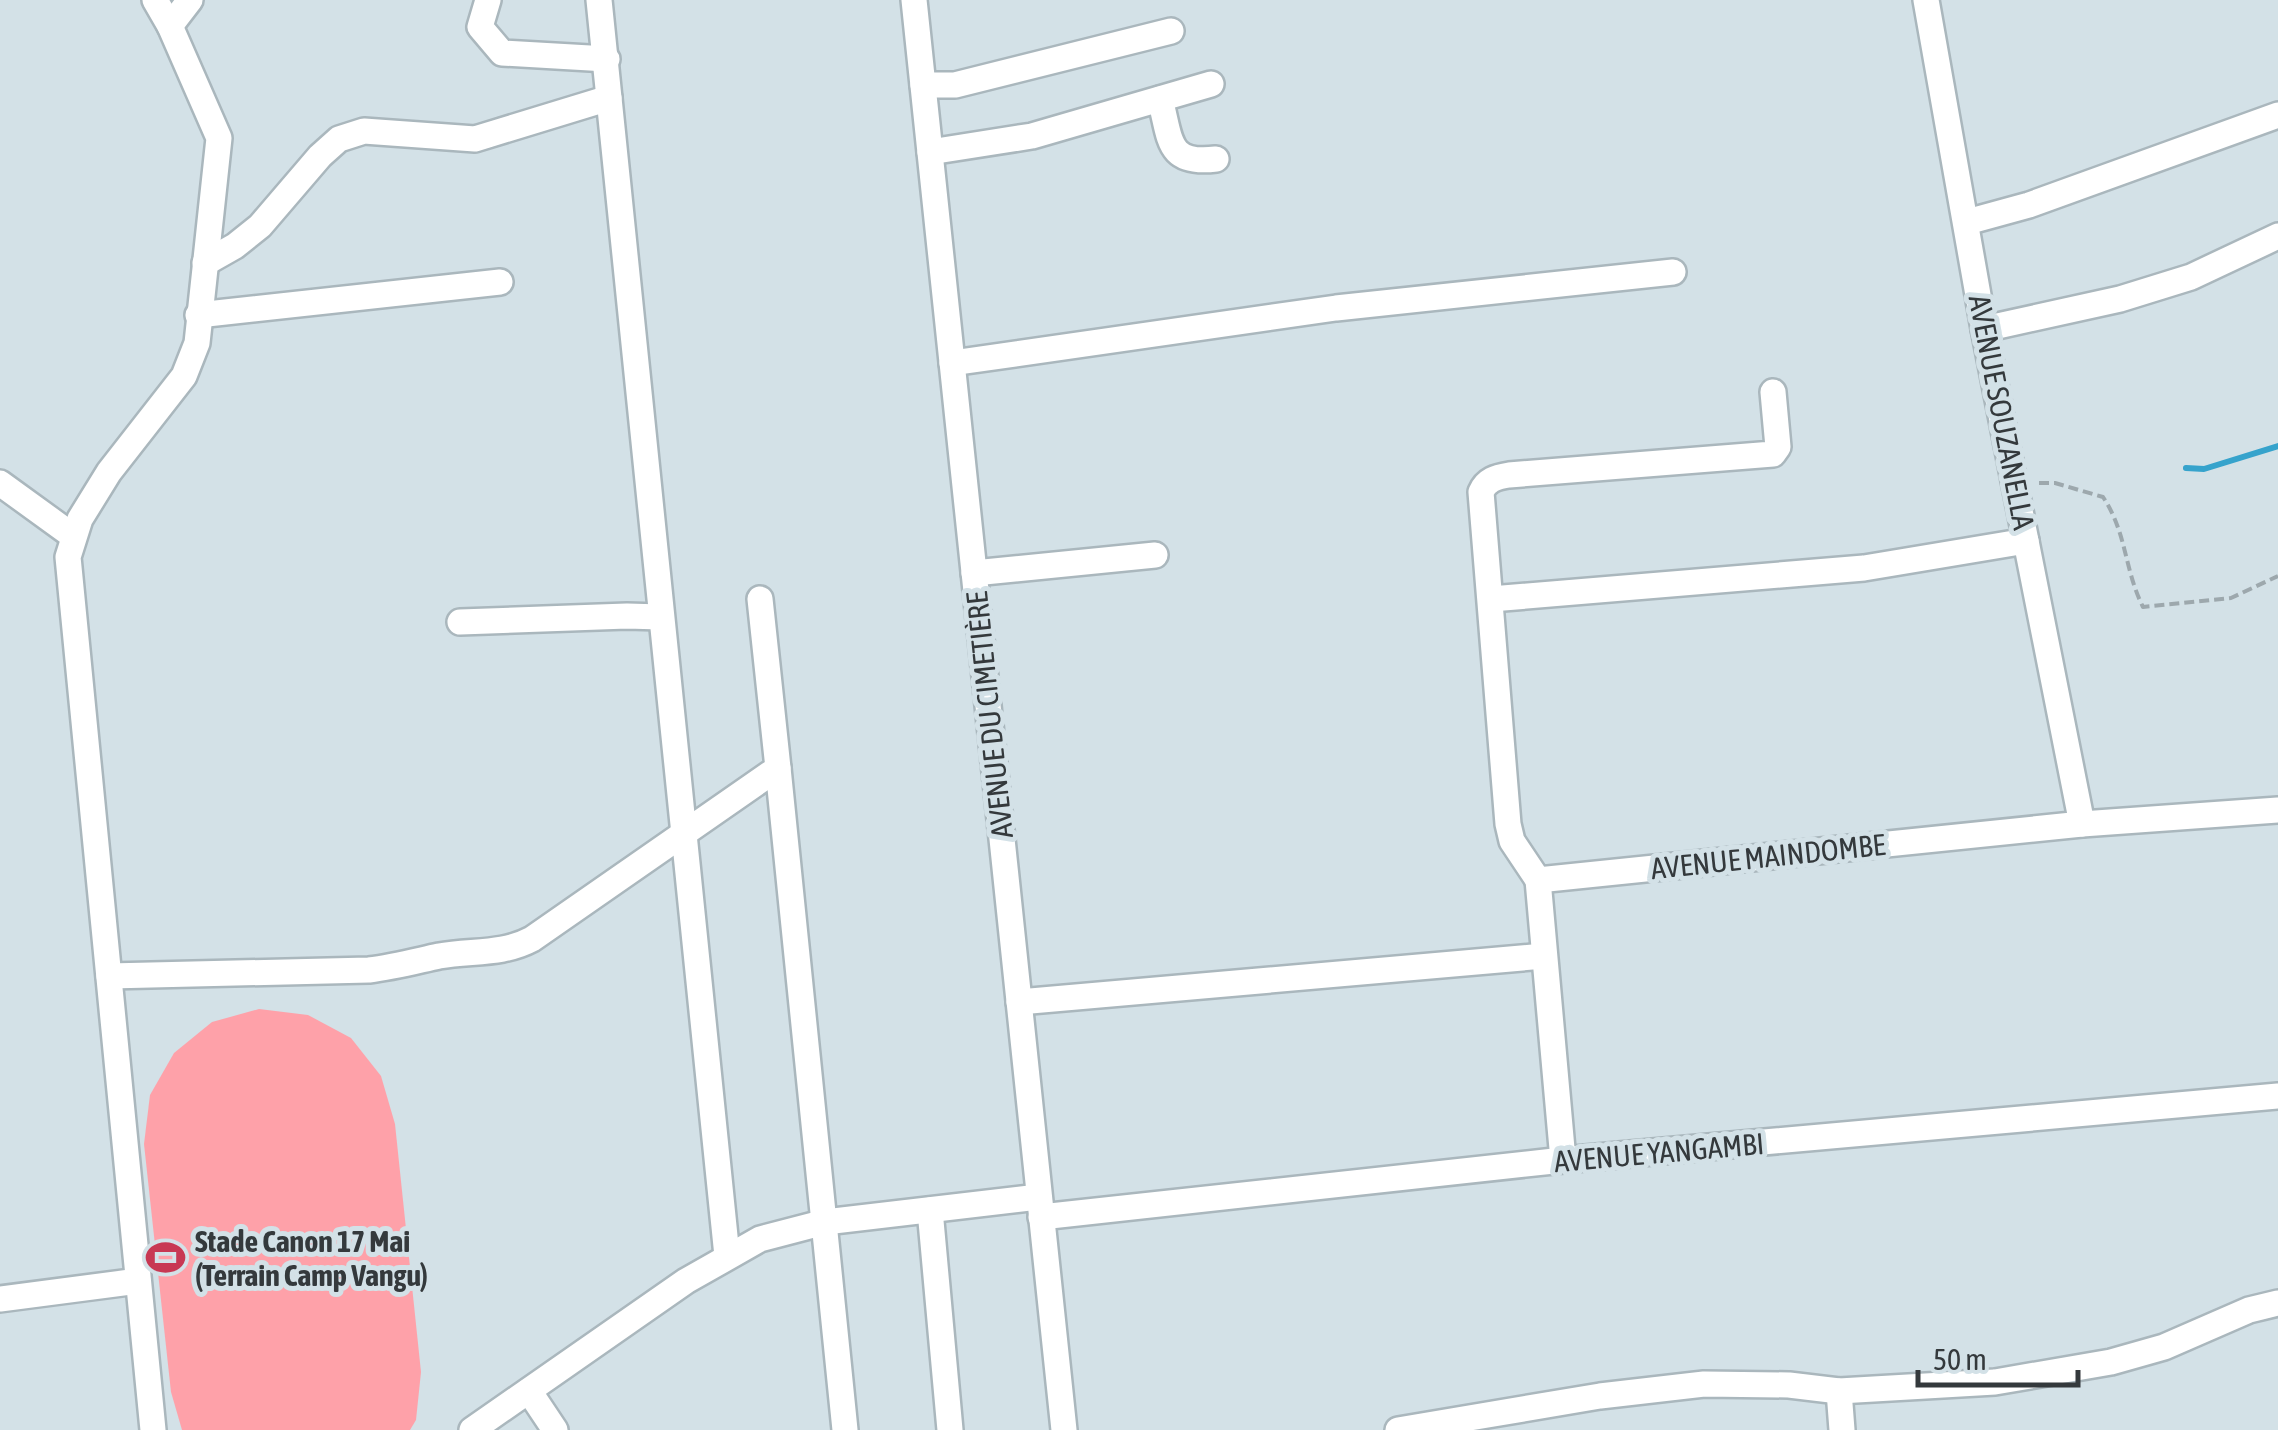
<svg xmlns="http://www.w3.org/2000/svg" width="2278" height="1430" viewBox="0 0 2278 1430" font-family="'Asap Condensed',sans-serif">
<style>
.green{fill:#fea1a9}
.lines{fill:none;stroke-linecap:round;stroke-linejoin:round}
.stream{stroke:#36a3cc;stroke-width:6}
.minor-casing{stroke:#aab7bd;stroke-width:30}
.path{stroke:#9da8ad;stroke-width:4;stroke-dasharray:10 5;stroke-linecap:butt}
.minor{stroke:#fff;stroke-width:25}
.labels{text-anchor:middle;dominant-baseline:central;stroke-width:10;stroke-linejoin:round;paint-order:stroke}
.street-label{font-size:30px;fill:#34393c;stroke:#d3e1e7}
.poi-label{font-size:30px;font-weight:bold;fill:#34393c;stroke:#d3e1e7;text-anchor:start}
</style>
<rect width="100%" height="100%" fill="#d3e1e7"/>
<polygon class="green" points="259,1009 308,1015 351,1038 381,1076 395,1124 421,1372 416,1420 410,1430 182,1430 171,1392 144,1144 150,1095 174,1053 212,1022"/>
<g class="lines">
<polyline class="stream" points="2186,468 2204,469 2278,446"/>
<defs>
<g id="minor">
<polyline points="488,0 480,27 502,53 607,59"/>
<polyline points="599,0 727,1256"/>
<polyline points="914,0 1064,1430"/>
<polyline points="1926,0 1984,329 2082,824"/>
<polyline points="170,26 190,0"/>
<polyline points="923,85 955,85 1171,31"/>
<path d="M1160 99C1171 139 1166 165 1216 159"/>
<polyline points="930,152 1032,136 1211,84"/>
<polyline points="1967,222 2029,205 2278,115"/>
<polyline points="205,263 235,246 260,226 320,156 339,139 364,131 475,139 609,98"/>
<polyline points="198,315 500,282"/>
<polyline points="1984,329 2120,299 2191,277 2278,236"/>
<polyline points="952,363 1336,308 1673,272"/>
<polyline points="0,483 73,536"/>
<polyline points="974,573 1155,555"/>
<polyline points="1491,599 1864,568 2026,541"/>
<polyline points="460,622 627,616 661,617"/>
<polyline points="778,768 845,1430"/>
<path d="M1538 880 1512 841 1508 824 1481 492C1486 480 1496 477 1509 475L1773 454 1778 447 1773 392"/>
<polyline points="1538,880 2082,824 2278,810"/>
<polyline points="1538,880 1563,1160"/>
<path d="M109 976 369 970C394 967 416 961 439 956 472 950 502 955 532 939L778 768 760 599"/>
<polyline points="1019,1002 1544,956"/>
<polyline points="930,1210 950,1430"/>
<polyline points="1041,1217 1563,1160 2278,1096"/>
<polyline points="0,1299 138,1281"/>
<polyline points="529,1391 555,1430"/>
<polyline points="1839,1391 1842,1430"/>
<polyline points="153,1430 68,557 80,519 109,472 184,376 197,343 219,138 170,26 155,0"/>
<polyline points="472,1430 686,1281 760,1239 825,1222 1038,1197"/>
<polyline points="1398,1430 1600,1396 1704,1384 1789,1385 1839,1391 1995,1382 2111,1362 2164,1347 2249,1310 2278,1303"/>
</g>
</defs>
<use href="#minor" class="minor-casing"/>
<path class="path" d="M2039 483H2055L2103 497C2127 533 2124 569 2143 607L2231 598 2278 576"/>
<use href="#minor" class="minor"/>
</g>
<defs>
<symbol id="stadium-bare" viewBox="-9 -9 18 18"><path d="M0-5a6.5 5 0 1 0 0 10a6.5 5 0 1 0 0-10ZM-3.5-1.8h7v3.6h-7Z" fill="#c83853" stroke="#d3e1e7" stroke-width="2.5" paint-order="stroke"/></symbol>
</defs>
<g fill-rule="evenodd">
<use href="#stadium-bare" x="138" y="1230" width="55" height="55"/>
</g>
<g class="labels">
<g class="street-label">
<text transform="translate(2002 412) rotate(79)">AVENUE SOUZANELLA</text>
<text transform="translate(989 715) rotate(-96)">AVENUE DU CIMETIÈRE</text>
<text transform="translate(1768 856) rotate(-6)">AVENUE MAINDOMBE</text>
<text transform="translate(1659 1152) rotate(-5)">AVENUE YANGAMBI</text>
</g>
<g class="poi-label">
<text x="195" y="1241">Stade Canon 17 Mai<tspan x="195" dy="34">(Terrain Camp Vangu)</tspan></text>
</g>
</g>
<path d="M1918 1370v15h160v-15" fill="none" stroke="#34393c" stroke-width="5"/>
<text x="1933" y="1370" font-size="30" fill="#34393c" stroke="#d3e1e7" stroke-width="8" paint-order="stroke">50 m</text>
</svg>
